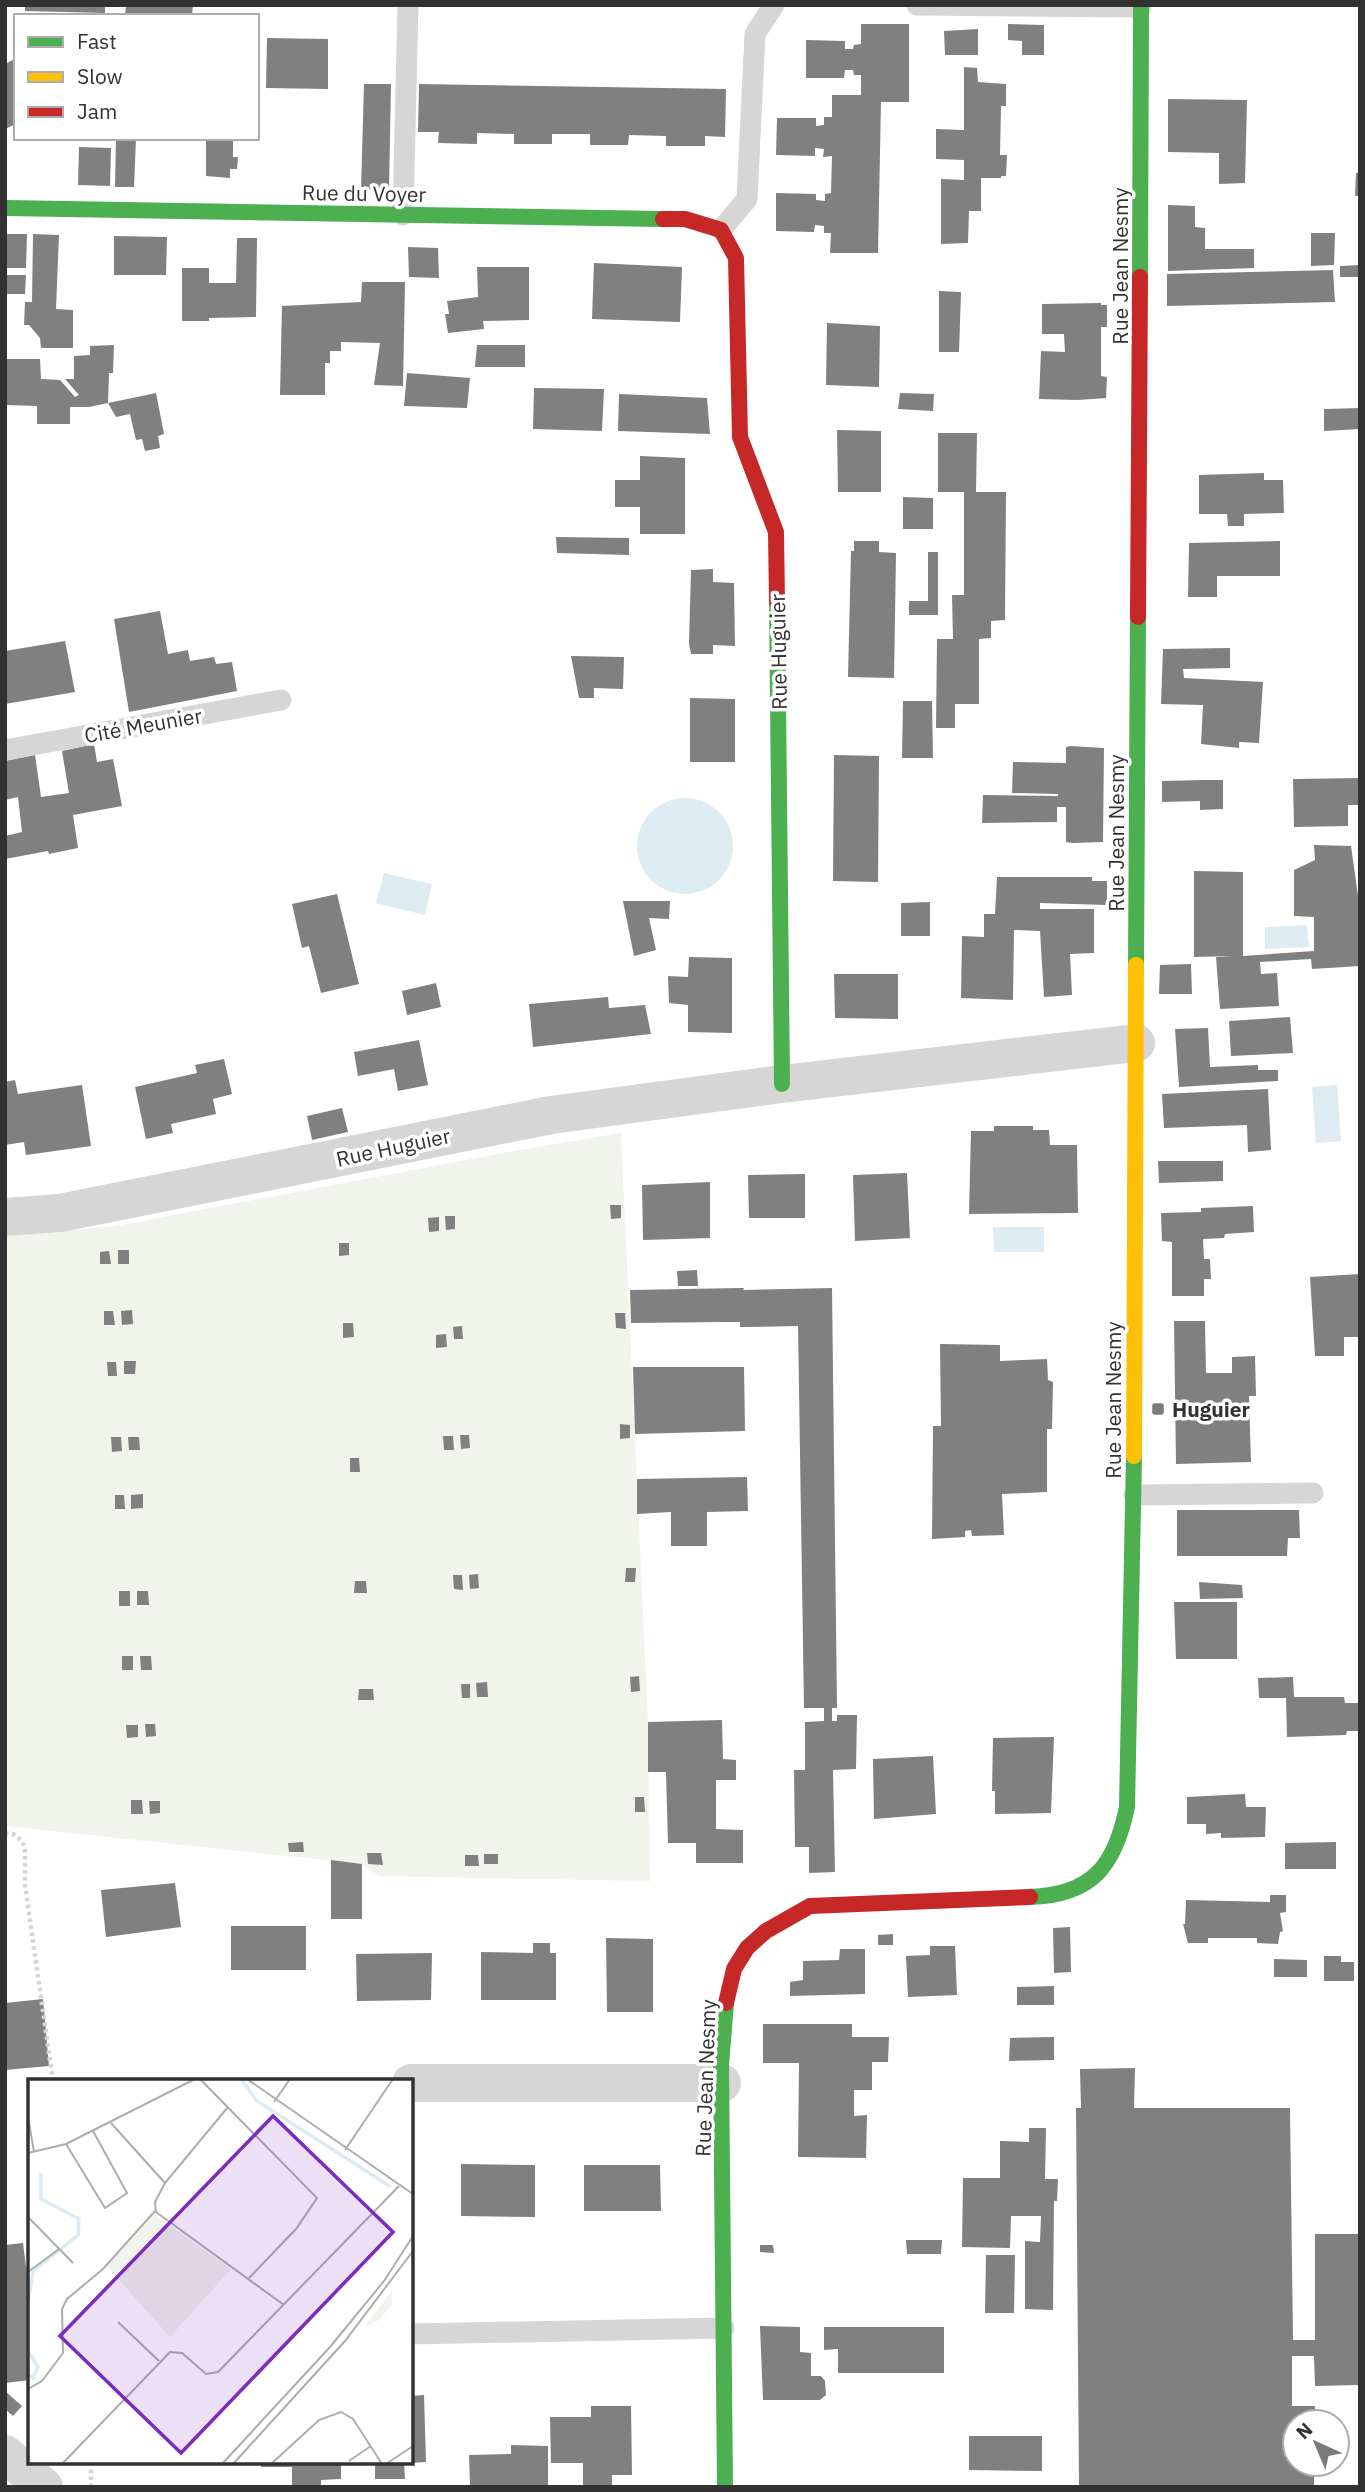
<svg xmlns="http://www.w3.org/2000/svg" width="1365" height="2492" viewBox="0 0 1365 2492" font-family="'IBM Plex Sans',sans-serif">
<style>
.green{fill:#f1f4ed}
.water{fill:#ddebf2}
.building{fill:#808080}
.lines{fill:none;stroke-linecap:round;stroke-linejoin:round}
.path{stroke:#d5d5d5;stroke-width:4.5;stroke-dasharray:3.5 3.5;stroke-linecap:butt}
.lane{stroke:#d6d6d6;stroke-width:21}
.street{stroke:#d6d6d6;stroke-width:38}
.fast{stroke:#4caf50;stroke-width:16}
.slow{stroke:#ffc107;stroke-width:16}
.jam{stroke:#c62828;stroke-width:16}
.poi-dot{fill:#7a7a7a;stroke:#fff;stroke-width:2.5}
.labels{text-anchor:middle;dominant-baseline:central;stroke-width:7;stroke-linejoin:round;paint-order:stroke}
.street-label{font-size:21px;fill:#323232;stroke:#fff}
.poi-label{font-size:21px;font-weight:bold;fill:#323232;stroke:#fff;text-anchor:start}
.inset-river{fill:none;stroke:#ddebf2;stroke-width:3.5}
.inset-road{fill:none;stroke:#adadad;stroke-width:2}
.view{fill:#7b2cbf;fill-opacity:0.15;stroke:#7b2cbf;stroke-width:3.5}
.inset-edge{fill:none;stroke:#323232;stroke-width:3.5}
</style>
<rect width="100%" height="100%" fill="#fff"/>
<polygon class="green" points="621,1133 648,1722 650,1881 379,1876 362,1864 5,1826 5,1236 115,1226 525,1149"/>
<g class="water">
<circle cx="685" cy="846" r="48"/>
<polygon points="384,873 432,884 425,915 376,903"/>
<polygon points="1307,925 1309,947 1265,949 1265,927"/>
<polygon points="1337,1085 1341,1141 1316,1143 1312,1087"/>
<polygon points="993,1227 1044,1227 1044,1252 994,1252"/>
</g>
<g class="building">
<polygon points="25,5 105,5 105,13 25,11"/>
<polygon points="126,5 193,5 192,16 125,16"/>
<polygon points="861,24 909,24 909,102 881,102 878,253 830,253 831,233 824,233 824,226 815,225 814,232 776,231 776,193 816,194 816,200 825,201 825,194 831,193 832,156 823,157 824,149 815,148 815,156 776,155 777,118 816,118 816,126 824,125 824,117 832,117 832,95 861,95 861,75 854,75 853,70 845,70 844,78 806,78 806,40 845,41 845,49 853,49 854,45 861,44"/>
<polygon points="1008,24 1044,25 1044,55 1022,55 1022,41 1008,40"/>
<polygon points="978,29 978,55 945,55 944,31"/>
<polygon points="267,38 328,39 328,89 266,88"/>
<polygon points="13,60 16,67 16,124 5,129 5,64"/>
<polygon points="964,67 977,68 978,82 1006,84 1006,106 1001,106 1000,155 1007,155 1006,176 1001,176 1001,178 981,178 981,211 969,211 968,243 941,244 941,179 964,180 964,160 936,159 936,129 964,130"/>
<polygon points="364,84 391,84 389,190 361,190"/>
<polygon points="419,84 726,89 725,137 705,136 705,146 666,146 666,136 629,135 628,145 590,145 590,134 552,134 552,144 514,144 514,134 477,133 477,144 438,143 439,132 418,132"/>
<polygon points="1168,99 1247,100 1245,183 1219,184 1219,153 1168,152"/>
<polygon points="116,138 136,138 134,187 115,187"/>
<polygon points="206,138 233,138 233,157 238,157 237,169 230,169 230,178 206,176"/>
<polygon points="79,147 111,148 110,186 78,185"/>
<polygon points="1356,173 1360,173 1360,196 1355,196"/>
<polygon points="1168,205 1195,206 1195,227 1205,228 1205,249 1254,249 1254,268 1168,271"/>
<polygon points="1311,233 1335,233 1334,265 1311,266"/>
<polygon points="5,234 27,234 26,268 5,268"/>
<polygon points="33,234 59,235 56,309 73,310 73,348 41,348 40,338 29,325 24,325 25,302 32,302"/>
<polygon points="114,236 167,237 166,275 114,275"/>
<polygon points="237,238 257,238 256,317 209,318 209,321 182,321 182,268 209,268 209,283 236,283"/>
<polygon points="408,247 438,248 439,278 409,277"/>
<polygon points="594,263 682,267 680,322 592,319"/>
<polygon points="1360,265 1360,277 1340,277 1340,266"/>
<polygon points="477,267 529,267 529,320 483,321 484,329 448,333 445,314 449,314 447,301 478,297"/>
<polygon points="1333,270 1335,302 1167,306 1167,274"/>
<polygon points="5,275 26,275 25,294 5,294"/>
<polygon points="362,282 405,282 403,386 374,385 380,343 341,342 341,351 330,351 330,363 325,363 325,395 280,395 282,306 361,302"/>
<polygon points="939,291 961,292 959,352 939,352"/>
<polygon points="1101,303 1101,305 1107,305 1107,327 1101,327 1101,376 1107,377 1106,398 1078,400 1039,399 1041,351 1065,352 1064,334 1042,334 1042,304"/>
<polygon points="827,323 880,326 879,387 826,385"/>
<polygon points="114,345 113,373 109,373 108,403 89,407 70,407 70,424 37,424 37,406 5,405 5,359 40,359 41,379 60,380 75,397 79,395 65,379 74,379 74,356 90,355 90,346"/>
<polygon points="477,345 525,345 525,367 475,367"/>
<polygon points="407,373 470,378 467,408 404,406"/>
<polygon points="534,388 604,389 602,431 533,429"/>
<polygon points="156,393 164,434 158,436 160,448 145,451 142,439 136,440 130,414 116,417 108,403"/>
<polygon points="900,393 934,394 933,411 898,409"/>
<polygon points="619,394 707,398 710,434 618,431"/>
<polygon points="1360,408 1360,429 1324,431 1324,409"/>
<polygon points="837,430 881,431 881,492 838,492"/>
<polygon points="938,433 977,433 976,492 1006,492 1005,620 991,621 991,638 979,639 979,704 955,704 955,728 936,728 937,639 953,639 952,595 964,595 964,492 938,492"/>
<polygon points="640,456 685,458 685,534 640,534 640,507 615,507 615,480 640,480"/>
<polygon points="1264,473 1264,480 1283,480 1284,513 1244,514 1244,526 1228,526 1227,514 1199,514 1199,475"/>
<polygon points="903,497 933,498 933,529 903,529"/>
<polygon points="556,537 629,538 629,555 557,553"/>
<polygon points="854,541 879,541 879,552 896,553 894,678 848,677 851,551 854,551"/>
<polygon points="1280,541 1280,576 1217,576 1217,597 1188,597 1189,543"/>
<polygon points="928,552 938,552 938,615 909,615 909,601 928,601"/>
<polygon points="713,569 713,582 734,583 735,646 713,645 713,654 691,654 689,644 691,570"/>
<polygon points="160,611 168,654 188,650 190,661 214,657 216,664 232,662 237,691 129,712 114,619"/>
<polygon points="65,641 75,692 5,704 5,651"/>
<polygon points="1230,648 1230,668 1183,669 1184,678 1263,682 1259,743 1239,742 1239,748 1201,744 1203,705 1161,704 1163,649"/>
<polygon points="571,656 624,657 623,689 594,688 594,698 579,698"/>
<polygon points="690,698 735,699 735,762 690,762"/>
<polygon points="903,701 932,701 933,758 902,758"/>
<polygon points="94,744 97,762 113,759 122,806 73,815 78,848 49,854 48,851 5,859 5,836 22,832 18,797 5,800 5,761 35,755 41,797 69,793 62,751"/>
<polygon points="1070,746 1104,748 1103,842 1073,843 1066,842 1066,807 1057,807 1057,822 982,823 983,795 1058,796 1058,794 1012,793 1013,762 1066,763 1066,747"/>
<polygon points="834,755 879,756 878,882 833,881"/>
<polygon points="1360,778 1360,805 1348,805 1348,826 1294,827 1293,779"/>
<polygon points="1203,780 1223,780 1223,809 1200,810 1200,801 1162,802 1162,781"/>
<polygon points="1314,845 1351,846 1360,910 1360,966 1312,969 1311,959 1260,962 1261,974 1277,973 1279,1006 1220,1009 1216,957 1233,956 1194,957 1194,871 1243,872 1243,956 1314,951 1314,917 1294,916 1294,870 1315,860"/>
<polygon points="997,877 1092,877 1092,881 1107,881 1107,905 1040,903 1040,909 1094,909 1094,953 1070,954 1072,995 1044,997 1040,931 1014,930 1013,1000 961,998 962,936 984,937 984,914 995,914"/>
<polygon points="337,894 359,984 321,993 309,946 302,948 292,904"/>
<polygon points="623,901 670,901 669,919 649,918 656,950 634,956"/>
<polygon points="930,902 930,936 901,936 901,903"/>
<polygon points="689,957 732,958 732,1033 688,1032 688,1005 669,1003 668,976 688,977"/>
<polygon points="1191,964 1192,994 1159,994 1160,965"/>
<polygon points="834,974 898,974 898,1019 835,1018"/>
<polygon points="436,983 441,1007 407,1015 402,991"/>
<polygon points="608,997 609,1008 645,1005 651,1034 533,1047 529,1004"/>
<polygon points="1290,1017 1293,1053 1231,1056 1229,1021"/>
<polygon points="1208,1028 1210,1067 1258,1065 1258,1070 1278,1070 1278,1081 1179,1087 1175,1029"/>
<polygon points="419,1040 428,1085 398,1091 394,1069 358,1076 354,1052"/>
<polygon points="224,1059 232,1094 213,1099 216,1114 171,1124 173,1133 146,1139 135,1087 197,1073 195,1065"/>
<polygon points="15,1080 18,1094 82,1085 91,1146 26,1155 24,1142 5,1145 5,1082"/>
<polygon points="1268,1089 1271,1150 1248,1152 1247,1125 1164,1128 1162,1094"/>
<polygon points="342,1108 348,1132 312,1140 307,1116"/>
<polygon points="994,1126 1033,1126 1033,1130 1049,1130 1050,1145 1077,1145 1078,1213 969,1214 971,1131 994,1131"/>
<polygon points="1158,1161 1223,1161 1223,1181 1159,1183"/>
<polygon points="907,1173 910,1238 855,1241 853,1175"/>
<polygon points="805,1174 805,1218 749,1218 748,1175"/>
<polygon points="710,1182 710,1238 643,1240 642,1185"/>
<polygon points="610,1205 621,1205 621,1218 611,1219"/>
<polygon points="1253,1206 1254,1232 1225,1234 1224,1238 1203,1239 1204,1259 1210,1259 1211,1279 1204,1279 1204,1296 1172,1296 1172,1242 1162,1241 1161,1213 1201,1212 1201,1208"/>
<polygon points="445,1216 455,1216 455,1229 446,1230"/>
<polygon points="439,1217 439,1231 429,1232 428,1218"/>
<polygon points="339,1243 349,1243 349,1255 339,1256"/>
<rect x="118" y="1250" width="11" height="14"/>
<polygon points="109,1251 111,1264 100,1264 100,1252"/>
<polygon points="697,1270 698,1286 678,1286 677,1271"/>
<polygon points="1360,1274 1360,1337 1344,1337 1344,1356 1315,1356 1310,1277"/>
<polygon points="740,1288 744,1288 743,1290 832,1288 837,1708 832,1708 832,1721 837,1721 837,1715 857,1715 856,1769 833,1770 835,1872 809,1873 809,1847 795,1847 794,1770 805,1770 805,1722 824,1721 824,1708 804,1708 798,1326 744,1327 740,1327 740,1322 724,1322 631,1323 630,1290"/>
<polygon points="132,1310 133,1324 122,1325 121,1311"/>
<polygon points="104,1311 113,1311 115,1325 104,1325"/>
<polygon points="615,1313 625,1313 626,1329 616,1328"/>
<polygon points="1174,1321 1205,1321 1206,1373 1232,1373 1232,1357 1255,1356 1256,1396 1249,1396 1251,1462 1176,1464"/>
<polygon points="343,1323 353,1323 354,1337 343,1338"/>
<polygon points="462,1326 463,1339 454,1339 453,1327"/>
<polygon points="446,1334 447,1347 436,1348 436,1335"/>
<polygon points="940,1344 1000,1345 1000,1361 1047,1359 1048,1380 1053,1382 1052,1429 1047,1429 1047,1492 1002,1494 1004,1535 972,1536 971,1530 965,1531 965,1537 932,1539 933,1426 941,1426"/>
<polygon points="124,1361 136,1361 135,1374 124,1374"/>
<polygon points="107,1362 116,1362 117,1376 108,1376"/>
<polygon points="633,1367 744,1367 745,1431 635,1434"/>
<polygon points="620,1424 630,1425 630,1438 620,1439"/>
<polygon points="460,1435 469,1435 470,1448 461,1449"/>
<polygon points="443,1436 453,1436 454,1450 444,1450"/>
<polygon points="111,1437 121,1437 122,1451 112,1452"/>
<polygon points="128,1437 139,1437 140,1450 129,1450"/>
<polygon points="350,1458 359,1458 360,1472 350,1472"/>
<polygon points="747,1477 748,1511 707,1512 707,1546 671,1546 671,1512 637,1514 637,1479"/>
<polygon points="143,1494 143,1508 131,1509 131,1495"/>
<polygon points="115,1495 124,1495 125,1509 115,1509"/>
<polygon points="1177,1510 1299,1510 1300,1538 1288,1538 1287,1556 1177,1556"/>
<polygon points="626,1568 636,1568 635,1582 625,1582"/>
<polygon points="478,1574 479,1588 470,1589 469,1575"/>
<polygon points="453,1575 462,1575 463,1590 454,1589"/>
<polygon points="355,1581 366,1581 367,1593 354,1593"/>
<polygon points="1199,1582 1242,1585 1243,1598 1200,1599"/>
<rect x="119" y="1591" width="11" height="15"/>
<polygon points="137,1591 148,1591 149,1605 137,1605"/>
<polygon points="1174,1602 1237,1602 1237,1659 1176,1659"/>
<rect x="122" y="1656" width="11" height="14"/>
<polygon points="140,1656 151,1656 152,1670 141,1670"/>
<polygon points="639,1676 640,1691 631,1692 630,1677"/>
<polygon points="1293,1677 1294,1697 1344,1697 1345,1703 1360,1703 1360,1731 1347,1731 1346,1735 1287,1737 1286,1698 1259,1698 1258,1678"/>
<polygon points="487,1682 488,1697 477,1697 476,1683"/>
<polygon points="461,1684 470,1684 470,1698 462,1698"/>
<polygon points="359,1689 373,1689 374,1700 358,1700"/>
<polygon points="722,1720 723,1759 736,1760 736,1780 716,1780 716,1829 743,1830 743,1863 696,1863 696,1843 668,1843 666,1772 648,1772 648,1722"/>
<polygon points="145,1724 155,1724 156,1736 146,1737"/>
<polygon points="126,1725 138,1725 138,1737 127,1738"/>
<polygon points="1054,1737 1051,1813 995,1814 995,1791 992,1791 993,1738"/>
<polygon points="933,1756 936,1814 874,1819 873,1759"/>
<polygon points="1245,1794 1246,1807 1266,1807 1265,1837 1221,1838 1221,1833 1206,1834 1206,1824 1187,1824 1187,1797"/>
<polygon points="635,1797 644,1797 645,1812 635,1812"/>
<polygon points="131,1800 142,1800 143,1814 131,1814"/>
<polygon points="149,1801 160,1801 160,1813 150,1814"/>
<polygon points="303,1842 304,1852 289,1852 288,1843"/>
<polygon points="1336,1842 1336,1869 1285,1869 1285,1843"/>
<polygon points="367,1853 381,1853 383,1865 368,1864"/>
<rect x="484" y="1854" width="14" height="10"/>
<polygon points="465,1855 478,1855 479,1866 465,1866"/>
<polygon points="331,1860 362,1864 362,1919 331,1919"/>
<polygon points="175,1883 181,1927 106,1937 101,1890"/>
<polygon points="1270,1895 1286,1895 1286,1912 1280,1913 1283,1931 1280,1932 1278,1944 1257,1943 1257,1938 1208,1938 1208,1943 1188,1943 1183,1924 1185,1924 1186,1900 1270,1902"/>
<rect x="231" y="1926" width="75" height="44"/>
<polygon points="1070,1927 1071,1972 1054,1973 1053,1928"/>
<polygon points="893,1934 893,1945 878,1945 878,1935"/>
<polygon points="606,1938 653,1939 653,2012 607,2012"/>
<polygon points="533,1943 550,1943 550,1953 556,1953 556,2000 481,2000 481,1952 533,1953"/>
<polygon points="930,1946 955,1946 957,1995 908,1997 906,1956 930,1955"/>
<polygon points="840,1949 865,1949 865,1994 790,1996 790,1982 803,1980 803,1961 839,1960"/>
<polygon points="432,1953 431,2000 357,2001 356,1954"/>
<polygon points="1324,1956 1341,1956 1341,1962 1354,1962 1354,1981 1324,1981"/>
<polygon points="1274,1959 1307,1960 1307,1977 1274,1977"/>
<polygon points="1054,1986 1054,2005 1017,2005 1017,1987"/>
<polygon points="43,1999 49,2066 5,2070 5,2003"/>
<polygon points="763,2024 852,2024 852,2037 889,2037 888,2062 872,2062 872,2090 854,2090 854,2116 867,2115 866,2158 798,2157 799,2063 763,2063"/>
<polygon points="1054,2037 1054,2060 1009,2061 1010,2038"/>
<polygon points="1135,2068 1134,2108 1290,2108 1293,2340 1315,2340 1315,2234 1360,2234 1360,2385 1315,2386 1314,2356 1292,2356 1292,2406 1315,2406 1315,2422 1295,2422 1295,2464 1314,2464 1314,2487 1079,2487 1076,2108 1081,2108 1080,2069"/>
<polygon points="1029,2128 1046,2128 1045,2179 1058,2179 1057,2201 1054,2201 1053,2310 1025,2309 1025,2241 1040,2242 1041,2216 1011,2216 1010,2248 962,2247 963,2178 1000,2178 1000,2141 1029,2142"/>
<polygon points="461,2164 535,2165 535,2217 461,2216"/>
<polygon points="584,2165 660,2165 661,2211 584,2211"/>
<polygon points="906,2240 942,2240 941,2254 907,2254"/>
<polygon points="23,2243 30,2299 30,2380 5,2383 5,2245"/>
<polygon points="760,2245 773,2245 774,2253 760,2252"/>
<polygon points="986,2255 1015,2255 1014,2313 985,2313"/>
<polygon points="760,2326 800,2327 800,2352 811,2353 811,2376 821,2376 825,2381 826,2395 820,2400 763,2400"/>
<polygon points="824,2327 944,2327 944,2373 838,2373 838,2349 824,2350"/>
<polygon points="5,2391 22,2406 13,2416 5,2409"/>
<polygon points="424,2395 426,2462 411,2463 411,2396"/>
<polygon points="591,2406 631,2406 632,2475 612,2475 612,2487 583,2487 583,2463 551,2463 550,2417 591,2417"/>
<polygon points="969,2436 1042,2436 1042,2471 969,2470"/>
<polygon points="511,2445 548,2446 548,2487 470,2487 469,2455 511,2454"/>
<polygon points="261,2462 341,2462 341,2479 321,2480 321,2487 292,2487 292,2467 261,2467"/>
<polygon points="375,2462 404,2462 405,2479 375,2479"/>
</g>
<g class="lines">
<g class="path">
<polyline points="5,1833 13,1834 21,1840 25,1847 25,1885 53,2081"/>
<polyline points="91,2487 91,2462"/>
</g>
<g class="lane">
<polyline points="917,5 1141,7"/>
<polyline points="403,215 408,5"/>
<polyline points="721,230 747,199 755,34 774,5"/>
<polyline points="5,750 281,700"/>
<polyline points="1134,1495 1313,1493"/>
<polyline points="411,2334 724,2328"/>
</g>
<g class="street">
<polyline points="5,1217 60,1213 551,1115 782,1084 1136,1043"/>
<polyline points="411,2083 722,2083"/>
<polyline points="5,2454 44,2487"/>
</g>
<g class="fast">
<polyline points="5,208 663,219"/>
<polyline points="1140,277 1141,5"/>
<polyline points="777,602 782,1084"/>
<polyline points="1136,965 1138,617"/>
<path d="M1030 1897C1093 1895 1115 1865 1127 1807L1134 1456"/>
<polyline points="725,2487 721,2065 726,2003"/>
</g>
<polyline class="slow" points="1134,1456 1136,965"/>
<g class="jam">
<polyline points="663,219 685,219 721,230 736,258 740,437 776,532 777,602"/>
<polyline points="1138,617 1140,277"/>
<polyline points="726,2003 734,1969 747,1948 766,1931 810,1906 1030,1897"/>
</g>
</g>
<rect class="poi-dot" x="1151" y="1402" width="14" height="14" rx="3.5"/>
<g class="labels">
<g class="street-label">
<text transform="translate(364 193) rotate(1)">Rue du Voyer</text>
<text transform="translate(1120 266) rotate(-90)">Rue Jean Nesmy</text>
<text transform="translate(778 652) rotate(-91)">Rue Huguier</text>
<text transform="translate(143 725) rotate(-10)">Cité Meunier</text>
<text transform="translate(1116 833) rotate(-90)">Rue Jean Nesmy</text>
<text transform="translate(393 1147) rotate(-12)">Rue Huguier</text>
<text transform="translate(1113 1400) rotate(-90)">Rue Jean Nesmy</text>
<text transform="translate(705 2078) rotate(-88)">Rue Jean Nesmy</text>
</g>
<g class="poi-label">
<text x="1172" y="1409">Huguier</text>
</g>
</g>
<g transform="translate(28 2079)">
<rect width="385" height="385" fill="#fff"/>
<path d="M126 135 203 190 142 258 79 187ZM364 212V226L351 241 336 248Z" fill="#f1f4ed"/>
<path class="inset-river" d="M213 0 229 22 363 108M0 225 5 192 50 156 51 140 13 120V94M0 272 10 288 5 299 0 296"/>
<path class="inset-road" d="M172 0 289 119 268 150 221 199M219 0 385 115M246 23 262 0M0 38 6 73M83 44 137 104 127 123 128 133 256 226M38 65 77 129 99 114 65 52M317 71 365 0M0 74 38 65 167 0M137 104 200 28M0 138 45 184M0 193 31 170M90 243 131 282M0 310 14 302 35 274 34 230 39 220 75 190 127 132M321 382 343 367M34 385 142 273 154 274 178 295 190 293 371 107M194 385 302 268 356 202 385 157M205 385 317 262 385 172M243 385 291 341 313 333 325 340 354 385M358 385 385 367"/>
<path class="view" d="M245 37 365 153 153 374 32 257Z"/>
<rect width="385" height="385" class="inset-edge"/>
</g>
<rect width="1365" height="2492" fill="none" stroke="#323232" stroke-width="14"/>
<rect x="14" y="14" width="245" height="126" fill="#ffffff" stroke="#adadad" stroke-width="2"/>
<rect x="28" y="37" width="35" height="10" fill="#4caf50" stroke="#adadad" stroke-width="2"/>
<text x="77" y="49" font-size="21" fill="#323232">Fast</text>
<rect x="28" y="72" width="35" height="10" fill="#ffc107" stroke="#adadad" stroke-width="2"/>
<text x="77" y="84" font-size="21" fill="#323232">Slow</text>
<rect x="28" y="107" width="35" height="10" fill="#c62828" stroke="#adadad" stroke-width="2"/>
<text x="77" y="119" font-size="21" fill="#323232">Jam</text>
<g transform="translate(1316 2443) rotate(316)"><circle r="33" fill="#ffffff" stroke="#adadad" stroke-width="2"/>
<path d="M0-5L12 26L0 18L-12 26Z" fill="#7a7a7a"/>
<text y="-10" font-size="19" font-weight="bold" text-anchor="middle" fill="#323232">N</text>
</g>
</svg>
